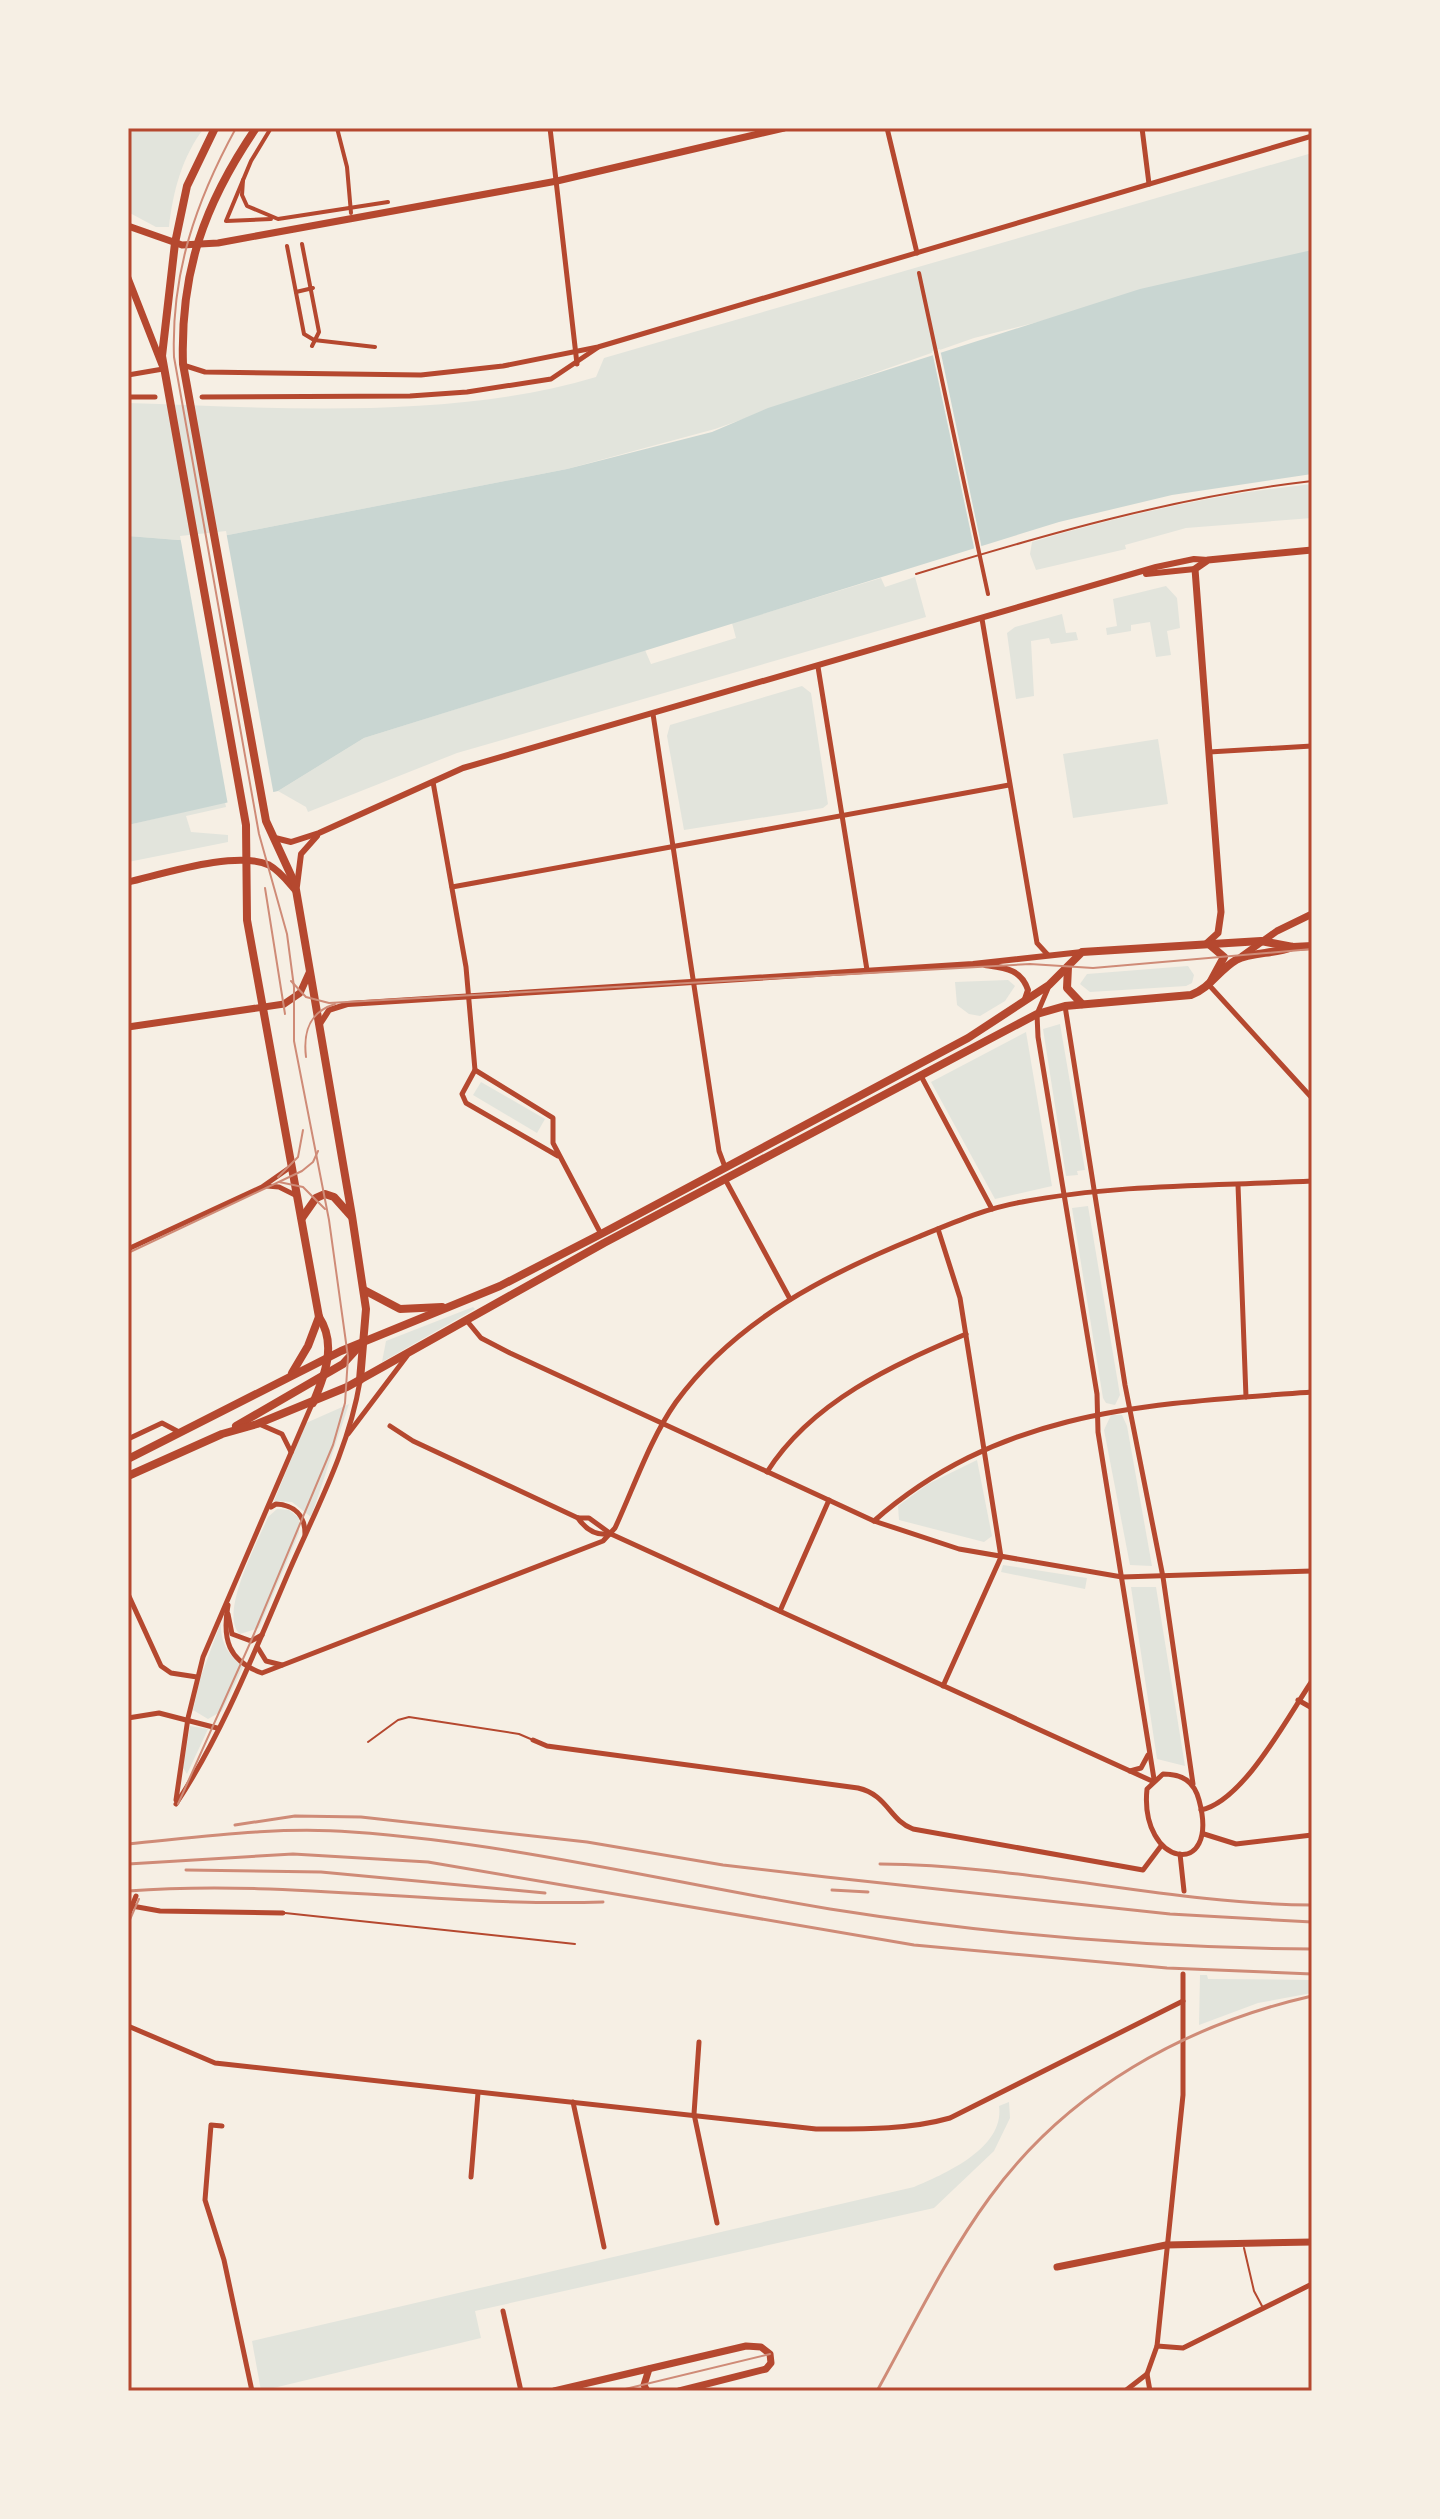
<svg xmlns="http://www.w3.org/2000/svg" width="1440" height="2519" viewBox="0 0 1440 2519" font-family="'Noto Sans',sans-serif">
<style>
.green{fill:#e2e4dc}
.water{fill:#c9d6d2}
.pier{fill:#f6efe4}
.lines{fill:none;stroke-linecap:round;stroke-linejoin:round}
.service{stroke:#b5482f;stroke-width:2}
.pedestrian{stroke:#b5482f;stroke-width:4}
.minor{stroke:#b5482f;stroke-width:5}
.tertiary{stroke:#b5482f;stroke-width:6}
.secondary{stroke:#b5482f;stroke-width:7}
.primary{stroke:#b5482f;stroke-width:8}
.tram{stroke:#cf8b77;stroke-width:2}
.rail{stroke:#cf8b77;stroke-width:3}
.neatline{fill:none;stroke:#b5482f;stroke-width:3}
</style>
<rect width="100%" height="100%" fill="#f6efe4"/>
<g class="green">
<path d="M128 128H204C182 157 173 191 169 227H156L128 212Z"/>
<path d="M1312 153V253L974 338 715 429 567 469 228 535 178 540 128 536V403C277 408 453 420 596 377L604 358Z"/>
<path d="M1312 484V518L1186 528 1125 545 1126 549 1036 570 1030 554 1032 542C1123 515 1217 494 1312 484Z"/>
<polygon points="915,577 926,617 457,753 308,812 306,807 278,791 364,738 645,650 651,664 736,638 732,623 881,578 885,587"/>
<polygon points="1166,586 1177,598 1180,628 1167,631 1171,655 1156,657 1150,622 1131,625 1131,631 1107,635 1106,628 1117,626 1113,599"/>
<polygon points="1062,614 1066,633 1076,632 1078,640 1051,644 1049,638 1031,641 1034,696 1016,699 1007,633 1015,627"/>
<polygon points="802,686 811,693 828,804 823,808 684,830 667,736 670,725"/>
<polygon points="1158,739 1168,804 1073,818 1063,754"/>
<polygon points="225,802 226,807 186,816 191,832 228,835 228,842 128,862 128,825"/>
<polygon points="1188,966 1194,975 1192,983 1186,986 1090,992 1080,984 1087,974"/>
<polygon points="1008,980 1015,986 1005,1001 980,1016 969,1014 957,1005 955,982"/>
<polygon points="1060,1024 1085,1170 1077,1171 1078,1175 1066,1176 1043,1029"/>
<polygon points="1026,1032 1052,1186 995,1199 931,1082"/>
<polygon points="481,1082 545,1119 537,1133 473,1095"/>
<polygon points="1088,1206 1120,1395 1115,1405 1106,1403 1103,1398 1072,1208"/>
<polygon points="473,1307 475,1309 382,1362 386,1341"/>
<polygon points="349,1404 311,1517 292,1502 274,1501 306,1423"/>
<polygon points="1111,1415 1122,1415 1127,1426 1152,1566 1130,1565 1104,1430"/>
<polygon points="977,1460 992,1536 984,1542 899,1520 898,1506 928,1484"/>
<path d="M277 1509 289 1510 299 1518V1533L259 1628 240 1634C218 1615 258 1541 268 1517Z"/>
<polygon points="1003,1565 1087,1578 1085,1589 1001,1572"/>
<polygon points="1131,1587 1156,1587 1185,1766 1157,1759"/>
<path d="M221 1622C220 1643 228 1654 243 1667L222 1711 208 1719 193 1710 200 1679Z"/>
<polygon points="190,1726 208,1729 187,1774 183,1768"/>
<polygon points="1200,1975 1207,1975 1208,1979 1312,1980 1312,1993 1258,2003 1199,2025"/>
<path d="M1009 2102 1010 2118 994 2151 934 2208 475 2311 481 2338 261 2391 252 2341 914 2187C945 2174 1005 2148 999 2106Z"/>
</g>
<polygon class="water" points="1312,250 1312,474 1172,495 1059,522 364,738 278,791 128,825 128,536 178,540 228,535 567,469 712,432 768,408 1140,289"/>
<g class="pier">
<polygon points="940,349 982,549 975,552 932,351"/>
<polygon points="226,531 274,796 228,805 180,536"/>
</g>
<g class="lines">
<g class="service">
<path d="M916 574C1047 534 1175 497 1312 481"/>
<polyline points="368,1742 398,1720 409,1717 519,1734 533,1740"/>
<polyline points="285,1913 575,1944"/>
<polyline points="1244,2248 1254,2291 1262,2306"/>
</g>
<g class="pedestrian">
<polyline points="271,128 251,161 226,221 271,219"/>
<polyline points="337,128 347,167 351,213"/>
<polyline points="243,180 242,195 247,206 278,219 388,202"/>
<polyline points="302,244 319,332 312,346"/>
<polyline points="287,246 304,334 314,340 375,347"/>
<polyline points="919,273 988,594"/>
<polyline points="296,292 313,288"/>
</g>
<g class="minor">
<polyline points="550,128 577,364"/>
<polyline points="887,128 917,253"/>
<polyline points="1142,128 1149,184"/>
<polyline points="183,365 205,372 421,375 503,366 598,347 1312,136"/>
<polyline points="128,375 163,369"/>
<polyline points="128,397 155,397"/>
<polyline points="202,397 410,396 467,392 551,379 597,348"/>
<polyline points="982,619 1037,943 1048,955"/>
<polyline points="818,667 867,970"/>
<polyline points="653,714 719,1151 725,1167"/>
<polyline points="1209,752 1312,746"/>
<polyline points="433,782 466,967 475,1070 553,1118 553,1143 601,1234"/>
<polyline points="452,887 1009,785"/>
<polyline points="1209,985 1312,1098"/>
<polyline points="1049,986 1037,1014 1038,1037 1097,1394 1098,1432 1154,1779"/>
<polyline points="1065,1006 1125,1385 1163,1577 1193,1784"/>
<polyline points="475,1070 462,1094 466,1103 558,1156"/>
<polyline points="921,1076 992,1209"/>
<polyline points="725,1179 790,1299"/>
<polyline points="1238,1185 1246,1397"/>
<polyline points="267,1186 279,1187 297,1196"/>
<polyline points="938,1229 960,1298 1001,1557 943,1686"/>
<polyline points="128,1249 262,1187 292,1166"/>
<polyline points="467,1321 481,1338 510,1353 874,1521 959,1549 1122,1577 1312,1571"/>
<polyline points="259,1424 282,1434 291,1452"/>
<polyline points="390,1426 413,1441 578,1518 589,1518 611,1534 1152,1781"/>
<polyline points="348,1434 407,1356"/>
<polyline points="128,1439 162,1423 179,1432"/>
<path d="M767 1472C812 1401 893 1365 966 1334"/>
<path d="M271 1507 276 1504C294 1505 305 1515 305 1534"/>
<path d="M578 1518C586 1530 596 1536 610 1534"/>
<path d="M874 1521C1003 1408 1150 1404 1312 1392"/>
<polyline points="128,1594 161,1666 171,1673 197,1677"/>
<path d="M228 1605C222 1639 228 1661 262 1673L603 1541 615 1528C634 1487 650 1439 676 1402 736 1320 827 1274 918 1237 952 1223 986 1208 1022 1202 1116 1184 1216 1186 1312 1181"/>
<polyline points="780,1611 829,1500"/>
<polyline points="228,1614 232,1634 251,1641 262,1635"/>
<polyline points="258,1648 266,1661 282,1665"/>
<polyline points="1298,1700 1312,1708"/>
<polyline points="128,1718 159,1713 217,1728"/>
<path d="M533 1740 547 1746 858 1788C888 1795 889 1820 913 1829L1143 1870 1161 1846"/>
<polyline points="1130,1771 1141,1768 1148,1755"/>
<path d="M1163 1774C1182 1774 1194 1781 1199 1800 1221 1881 1139 1867 1147 1789Z"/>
<polyline points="176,1800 188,1718 203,1657 312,1404"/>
<path d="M176 1804C224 1731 256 1648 290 1569 317 1507 349 1448 360 1381"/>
<path d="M1201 1810C1244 1801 1288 1716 1312 1681"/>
<polyline points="1204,1834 1236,1844 1312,1835"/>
<polyline points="1180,1854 1184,1891"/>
<polyline points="132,1906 160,1911 283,1913"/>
<polyline points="128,1916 136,1896"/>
<path d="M128 2026 215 2063 816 2129C860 2129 908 2130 950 2118L1183 2001"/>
<polyline points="699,2042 694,2114 717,2223"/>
<polyline points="573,2102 604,2247"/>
<polyline points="222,2126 211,2125 205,2200 224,2260 252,2391"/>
<polyline points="471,2177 478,2093"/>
<polyline points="503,2311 521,2391"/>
<polyline points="1157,2346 1183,2348 1312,2284"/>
<polyline points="1147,2374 1150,2391"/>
<polyline points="1125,2391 1147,2374 1157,2346 1183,2095 1183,1974"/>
</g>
<g class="tertiary">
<polyline points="1146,574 1195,569"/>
<polyline points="275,838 291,842 319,833 463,768 1156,567 1194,559 1208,560"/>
<polyline points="297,886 301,854 317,836"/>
<path d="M985 965C1005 968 1021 969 1028 990L1025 999"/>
<polyline points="320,1024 329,1010 348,1004 973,964 1082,952"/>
</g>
<g class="secondary">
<polyline points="128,226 182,245 218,243 557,181 784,128"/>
<polyline points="128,278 162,365"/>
<path d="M128 882C163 874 236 850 269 865 280 871 288 882 296 891"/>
<polyline points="1207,943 1218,933 1221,912 1195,569 1208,560 1312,550"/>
<polyline points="1242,956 1277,931 1312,914"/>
<polyline points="128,1027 284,1004 300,993 309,973"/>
<polyline points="1057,2267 1166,2245 1312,2242"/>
<polyline points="554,2391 746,2346 761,2347 770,2354 771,2363 766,2369 679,2391"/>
<polyline points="647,2391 644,2385 649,2369"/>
</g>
<g class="primary">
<path d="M215 128 187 186 175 243 162 356 246 825 247 920 319 1317C337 1344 325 1375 313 1403"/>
<path d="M256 128C204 204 180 272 183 364L266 821 295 884 352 1216 366 1309 360 1380"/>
<polyline points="1210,945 1224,957 1211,981"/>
<polyline points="1068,967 1067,988 1082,1004"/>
<polyline points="302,1218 316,1198 325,1194 334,1197 351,1216"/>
<polyline points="364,1290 400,1309 442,1307"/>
<polyline points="292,1373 308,1346 319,1317"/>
<polyline points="236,1426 343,1364 363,1342"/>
<polyline points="128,1459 341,1351 500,1286 601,1234 968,1038 1049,985 1082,952 1261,941 1293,947 1312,946"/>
<path d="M128 1476 222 1434 257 1424 347 1387 604 1243 1037 1014 1065 1006 1191 995C1210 988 1219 970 1236 960 1251 952 1275 954 1292 947"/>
</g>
<g class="tram">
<polyline points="265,888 285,1014"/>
<polyline points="291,981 306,997 329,1003 1030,964 1093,968 1312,949"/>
<path d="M306 1057C303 1032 309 1012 335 1004"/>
<polyline points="278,1177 298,1157 303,1130"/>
<polyline points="279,1182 303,1187 325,1209"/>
<polyline points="128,1253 302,1171 313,1162 318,1151"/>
<path d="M178 1804 251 1641 333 1445 345 1403 348 1357 329 1220 294 1041V987L287 934 259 834 174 357C171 273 196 201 236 128"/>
<polyline points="128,1924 139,1899"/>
<polyline points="617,2391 770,2354"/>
</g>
<g class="rail">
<polyline points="235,1825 295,1816 361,1817 587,1842 723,1865 826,1877 1170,1914 1312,1922"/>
<path d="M128 1844C201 1837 278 1826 352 1832 513 1843 671 1883 830 1909 988 1934 1151 1948 1312 1949"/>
<polyline points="128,1864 293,1854 428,1862 914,1945 1167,1968 1312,1974"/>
<path d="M880 1864C1026 1865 1167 1904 1312 1905"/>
<polyline points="186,1870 321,1872 545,1893"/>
<polyline points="832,1890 868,1892"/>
<path d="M128 1891C287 1879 444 1907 603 1902"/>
<path d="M877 2391C913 2326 946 2257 990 2197 1068 2090 1185 2025 1312 1996"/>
</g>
</g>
<rect width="1440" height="2519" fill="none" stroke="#f6efe4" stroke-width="260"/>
<rect x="130" y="130" width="1180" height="2259" class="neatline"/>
</svg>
